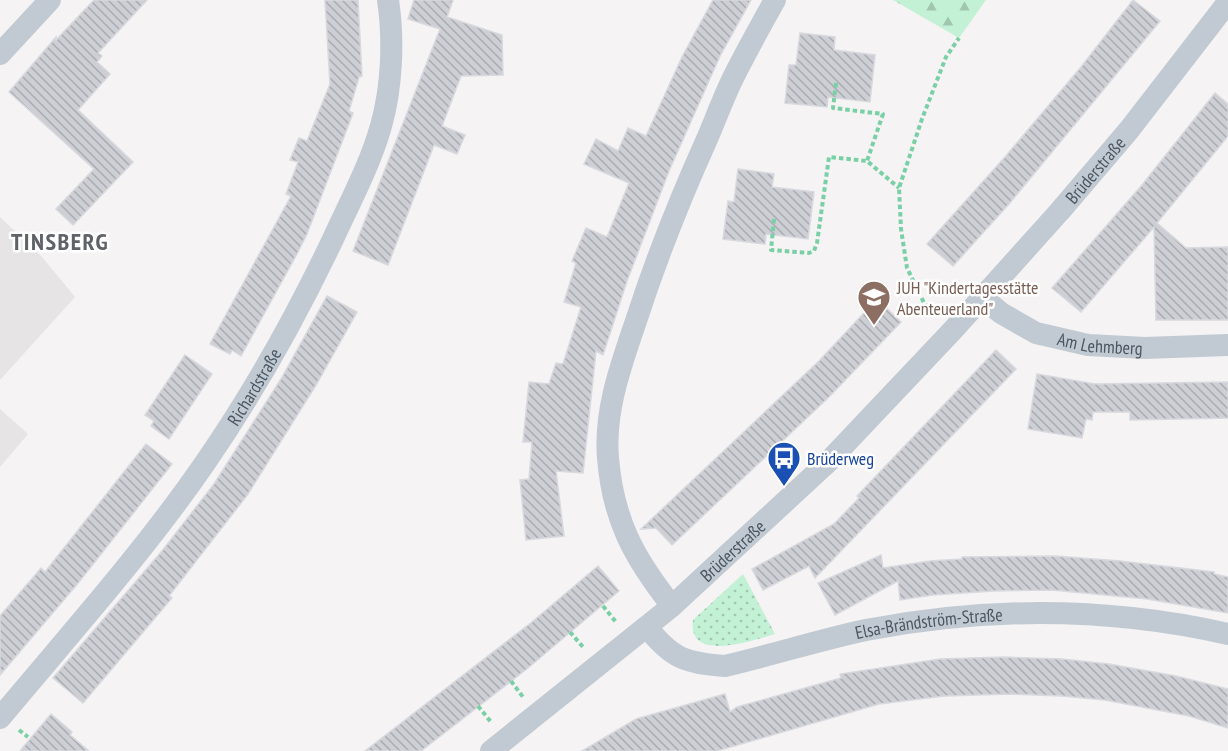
<svg xmlns="http://www.w3.org/2000/svg" width="1228" height="751" viewBox="0 0 1228 751" font-family="'PT Sans Narrow',sans-serif">
<style>
.education{fill:#e6e4e5}
.grass{fill:url(#grass-dots)}
.forest{fill:url(#forest-firs)}
.building{fill:url(#building-back-hatch);stroke:#d7d9de;stroke-width:1.5}
.lines{fill:none;stroke-linecap:round;stroke-linejoin:round}
.path{stroke:#7ad0a6;stroke-width:4;stroke-dasharray:4.5 3;stroke-linecap:butt}
.street{stroke:#c1cad2;stroke-width:22}
.labels{text-anchor:middle;dominant-baseline:central;stroke-width:5;stroke-linejoin:round;paint-order:stroke}
.street-label{font-size:18px;fill:#4a5661;stroke:#fff}
.education-label{font-size:18px;fill:#785e54;stroke:#fff;text-anchor:start}
.transit-label{font-size:18px;fill:#164399;stroke:#fff;text-anchor:start}
.district-label{font-size:24px;font-weight:bold;letter-spacing:1.5px;fill:#5f6368;stroke:#fff}
</style>
<defs>
<pattern id="grass-dots" width="8" height="8" patternUnits="userSpaceOnUse" patternTransform="scale(1.5)"><rect width="8" height="8" fill="#c3f1d5"/><path d="M2 2h.1M6 6h.1" fill="none" stroke="#a0c6b0" stroke-width="1.8" stroke-linecap="round"/></pattern>
<pattern id="forest-firs" width="22" height="20" patternUnits="userSpaceOnUse" patternTransform="scale(1.5)"><rect width="22" height="20" fill="#c3f1d5"/><path d="M5 1l3.5 6h-7zM16 11l3.5 6h-7z" fill="#a0c6b0"/></pattern>
<pattern id="building-back-hatch" width="6" height="6" patternUnits="userSpaceOnUse" patternTransform="scale(1.5)"><rect width="6" height="6" fill="#cdcfd5"/><path d="M-1 5l2 2M0 0l6 6M5-1l2 2" fill="none" stroke="#a8abb0"/></pattern>
</defs>
<rect width="100%" height="100%" fill="#f5f3f3"/>
<g class="education">
<polygon points="0,217 42,257 75,297 0,380"/>
<polygon points="0,409 28,434 0,467"/>
</g>
<path class="grass" d="M743 574 775 634C754 640 687 664 693 620Z"/>
<polygon class="forest" points="893,0 986,0 959,38"/>
<g class="building">
<polygon points="94,0 147,0 98,53 102,56 97,62 110,74 78,110 133,162 73,225 56,209 94,169 9,92 56,37 56,40"/>
<polygon points="325,0 358,0 362,76 359,77 349,111 353,113 307,234 298,252 241,356 232,350 230,354 210,344 291,196 286,194 298,162 290,160 299,138 307,141 330,84"/>
<polygon points="414,0 453,0 447,17 502,35 503,75 461,76 442,126 465,135 457,154 434,145 388,265 353,251 440,29 408,19"/>
<polygon points="713,0 751,0 720,56 669,171 627,281 603,355 596,351 583,473 556,471 564,536 526,540 520,480 529,479 532,442 523,442 529,382 549,384 556,363 563,364 581,307 564,302 576,263 572,261 586,228 607,237 629,183 584,164 596,139 618,151 628,128 646,136 682,57"/>
<polygon points="1133,0 1160,21 1009,204 953,266 927,244 1005,157 1081,67"/>
<polygon points="800,33 835,37 834,50 875,55 870,102 828,97 827,107 785,103 789,65 796,65"/>
<polygon points="1215,93 1228,104 1228,136 1157,223 1186,248 1228,247 1228,320 1156,320 1154,227 1081,312 1052,288 1142,185"/>
<polygon points="738,169 774,174 772,187 814,192 808,239 766,234 765,244 723,239 728,201 734,202"/>
<polygon points="327,296 357,312 316,385 248,494 169,596 172,598 83,703 53,678 162,551 214,484 281,379"/>
<polygon points="877,299 901,322 829,397 672,545 656,528 641,529 819,361"/>
<polygon points="996,350 1016,369 815,578 809,566 763,590 752,569 834,524 859,498 857,496"/>
<polygon points="185,355 212,374 169,439 151,426 154,421 145,415"/>
<polygon points="1037,374 1095,384 1228,382 1228,418 1130,420 1130,412 1093,412 1092,420 1086,419 1082,438 1028,429"/>
<polygon points="146,444 172,464 79,582 0,675 0,616 41,568 45,572"/>
<polygon points="881,555 883,568 930,561 962,559 962,557 1055,556 1120,561 1214,572 1214,574 1228,577 1228,613 1147,599 1052,590 993,591 933,595 900,600 898,581 835,615 818,583"/>
<polygon points="598,566 619,591 528,668 421,751 365,751 532,622"/>
<polygon points="1003,657 1062,659 1109,664 1176,676 1228,689 1228,728 1189,716 1105,700 1062,696 1010,694 945,696 879,704 717,751 582,751 636,719 725,694 730,712 737,707 841,678 840,674 940,659"/>
<polygon points="51,714 72,732 70,735 89,751 20,751"/>
</g>
<g class="lines">
<g class="path">
<polyline points="836,83 833,108 883,114 867,161"/>
<polyline points="774,219 771,250 809,253 814,251 817,243 829,157 867,161 899,188"/>
<polyline points="934,313 924,303 907,268 901,229 899,188 922,119 946,57 959,38"/>
<polyline points="603,606 616,622"/>
<polyline points="570,632 583,647"/>
<polyline points="511,681 523,697"/>
<polyline points="478,706 491,722"/>
<polyline points="19,730 28,737"/>
</g>
<g class="street">
<polyline points="0,54 50,0"/>
<path id="s1" d="M983 298 1001 313 1036 333 1088 345 1145 348 1228 345"/>
<path d="M672 606C634 558 613 520 608 458 604 411 621 365 636 321 656 259 680 199 707 139 716 118 724 96 734 76 747 50 761 25 775 0"/>
<path id="s2" d="M647 627C672 659 686 663 725 666 772 655 819 640 866 630 986 607 1109 607 1228 634"/>
<path id="s3" d="M0 718C70 634 143 553 205 463 254 392 296 317 333 239 350 202 370 165 381 126 392 87 394 40 388 0"/>
<path id="s4" d="M491 751 671 607 828 462 953 330 1060 211 1129 130 1228 2"/>
</g>
</g>
<defs>
<symbol id="school-pin" viewBox="-11 -11 22 30"><path d="M0 17L-7.5 6A9.5 9.5 0 1 1 7.5 6Z" fill="#8d6e63" stroke="#fff"/><path d="M0-5L7-2L0 1L-7-2ZM-4 1L0 2.5L4 1V4Q0 6-4 4Z" fill="#fff"/></symbol>
<symbol id="bus-pin" viewBox="-11 -11 22 30"><path d="M0 17L-7.5 6A9.5 9.5 0 1 1 7.5 6Z" fill="#1a4fb4" stroke="#fff"/><path d="M-5-6H5V4H4V6H2V4H-2V6H-4V4H-5ZM-3.5-4V0h7V-4ZM-3.5 1.2v1.5H-2V1.2ZM2 1.2v1.5H3.5V1.2Z" fill="#fff"/></symbol>
</defs>
<g fill-rule="evenodd">
<use href="#school-pin" x="855" y="278" width="38" height="52"/>
<use href="#bus-pin" x="765" y="439" width="38" height="52"/>
</g>
<g class="labels">
<g class="street-label">
<text stroke="none"><textPath href="#s4" startOffset="840">Brüderstraße</textPath></text>
<text stroke="none"><textPath href="#s1" startOffset="129">Am Lehmberg</textPath></text>
<text stroke="none"><textPath href="#s3" startOffset="418">Richardstraße</textPath></text>
<text stroke="none"><textPath href="#s4" startOffset="314">Brüderstraße</textPath></text>
<text stroke="none"><textPath href="#s2" startOffset="300">Elsa-Brändström-Straße</textPath></text>
</g>
<g class="education-label">
<text x="897" y="287">JUH "Kindertagesstätte<tspan x="897" dy="21">Abenteuerland"</tspan></text>
</g>
<g class="transit-label">
<text x="807" y="458">Brüderweg</text>
</g>
<g class="district-label">
<text x="60" y="241">TINSBERG</text>
</g>
</g>
</svg>
